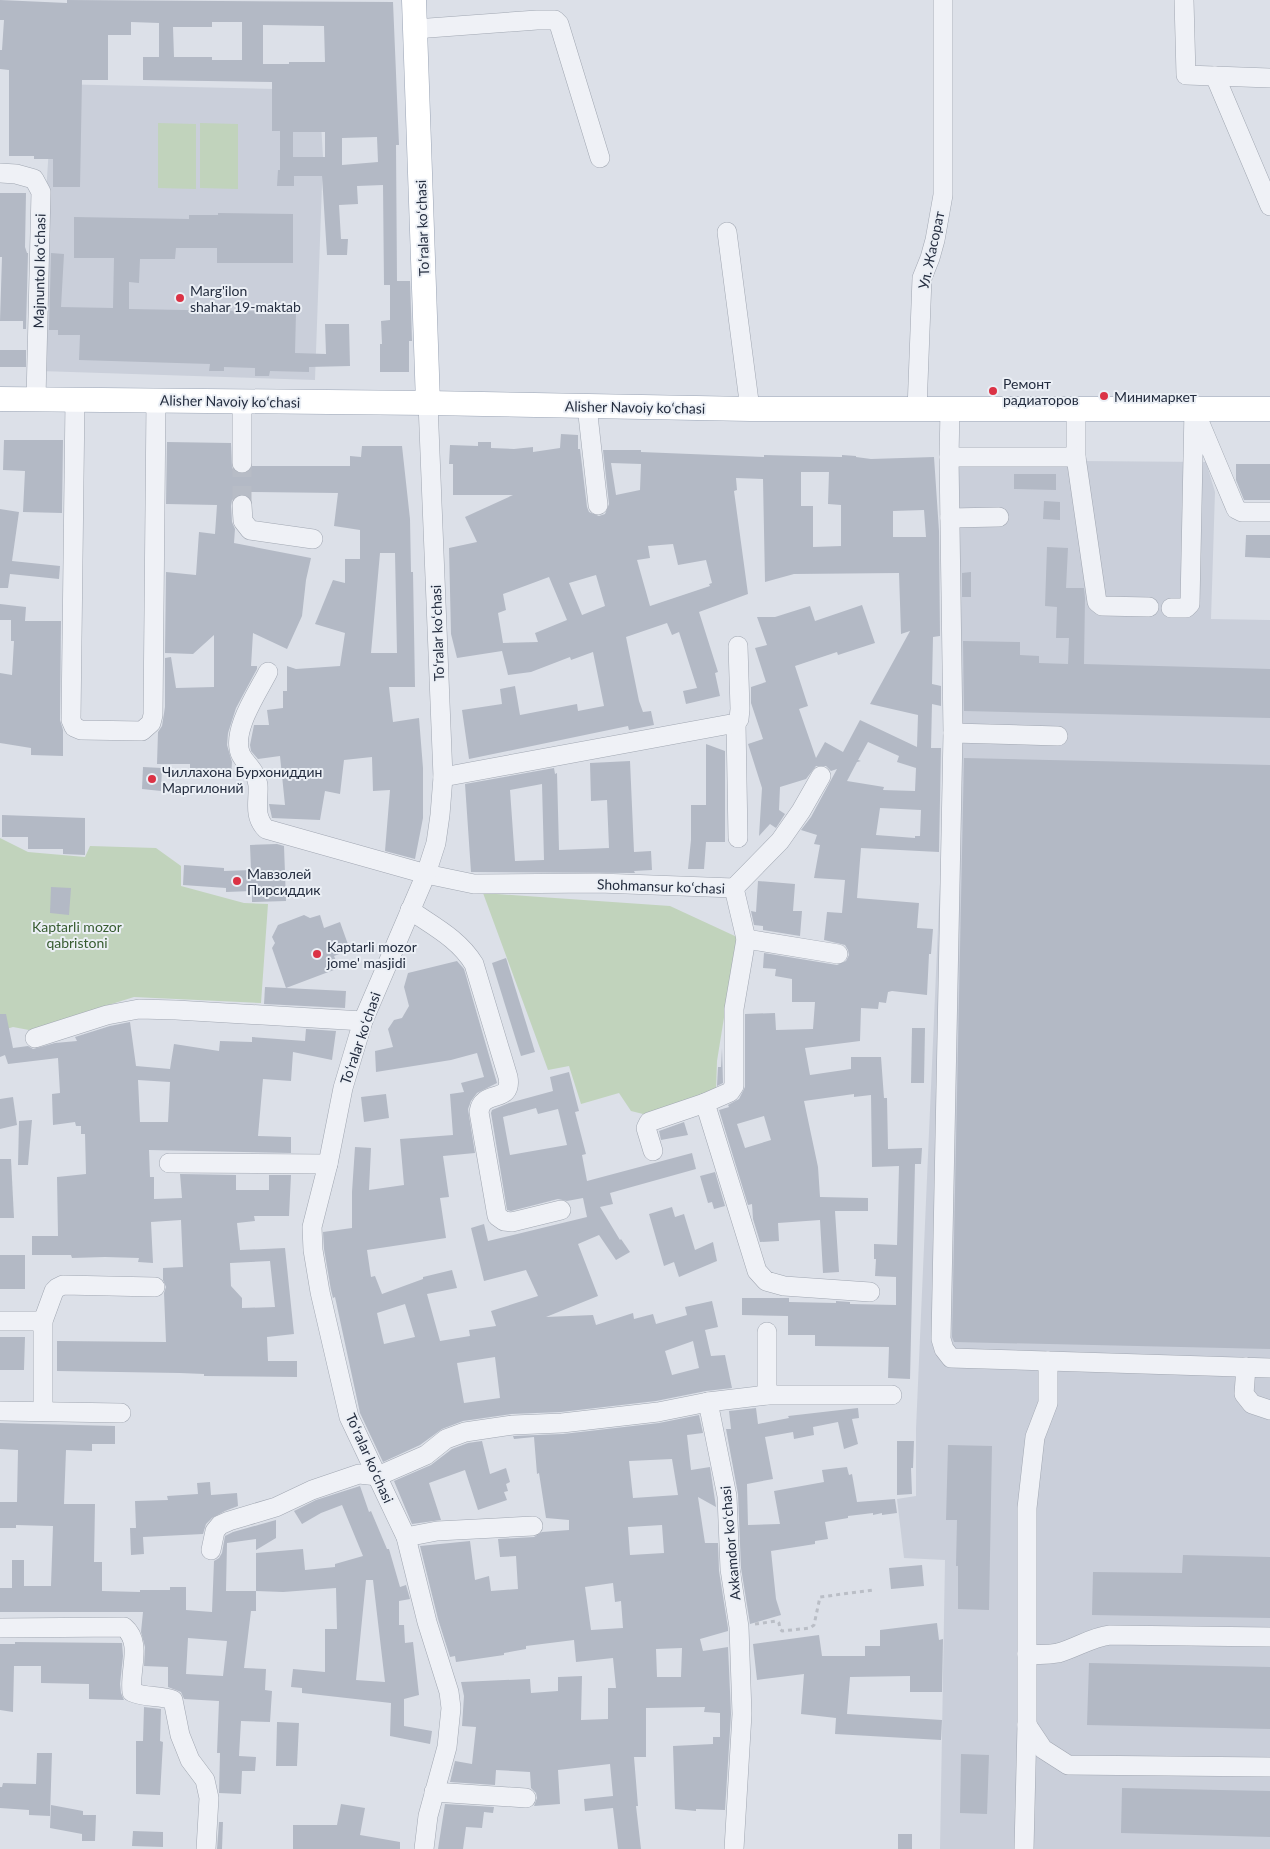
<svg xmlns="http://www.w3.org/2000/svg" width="1270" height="1849" viewBox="0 0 1270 1849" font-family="Lato,sans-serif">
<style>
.built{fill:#cacfda}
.green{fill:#c1d3bc}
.building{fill:#b3b9c5;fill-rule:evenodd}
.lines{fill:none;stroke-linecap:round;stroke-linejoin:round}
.minor-tunnel{stroke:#b7bcc6;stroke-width:19;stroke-dasharray:19 9;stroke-linecap:butt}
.minor-casing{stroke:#a1a7b2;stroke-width:20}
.major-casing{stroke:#9aa4b5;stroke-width:25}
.path{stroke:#babec6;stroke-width:3;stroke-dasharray:4 4;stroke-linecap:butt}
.minor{stroke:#eff1f6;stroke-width:19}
.major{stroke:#fff;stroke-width:24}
.poi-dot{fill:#db3245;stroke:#ebeff5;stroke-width:2}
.labels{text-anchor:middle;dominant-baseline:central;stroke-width:4;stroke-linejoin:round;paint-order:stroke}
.street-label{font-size:14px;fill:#242d3f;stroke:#ebeff5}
.poi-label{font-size:14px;fill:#242d3f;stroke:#ebeff5;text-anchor:start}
.park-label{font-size:14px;fill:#375c30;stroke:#ebeff5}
</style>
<rect width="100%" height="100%" fill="#dce0e8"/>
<g class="built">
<polygon points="53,84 319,90 323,157 315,380 40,371 44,225"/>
<polygon points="950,460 1206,462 1215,492 1211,619 1270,620 1270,1849 940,1849 945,1560 904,1558 897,1499 916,1496 916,1429 946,745"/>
</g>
<g class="green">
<polygon points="158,123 196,124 196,189 158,188"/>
<polygon points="200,123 238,124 238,189 200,188"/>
<polygon points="0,838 28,852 85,857 90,846 156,848 181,866 181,886 244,903 268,904 261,1003 134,997 29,1030 13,1027 0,1031"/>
<polygon points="483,893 670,906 737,937 717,1061 716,1090 651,1116 631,1111 619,1093 581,1104 569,1066 548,1070"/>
</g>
<g class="building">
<path d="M0 0 67 3V0L393 2 399 145H396L397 281H410L412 341H409V372H380V344H382L381 321 390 320V285H384L383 185 357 186 358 204 339 205 341 239H348L347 255H327L322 176H294V186H277L278 170H280V131H272V82L143 80V57H159V23L131 22V35H108V80H82L80 187H53V159H34V156H9V70L0 69V50H2L4 20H0ZM212 22H242V60H212V57H174L173 27H212ZM263 25 324 26 325 62H289V64H263ZM293 132H325V157H293ZM377 137 378 162 342 165V138Z"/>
<polygon points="0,193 26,193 25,247 27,253 28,253 26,329 23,329 23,321 0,321 2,257 0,257"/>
<polygon points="218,213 293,214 293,263 217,263 217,248 176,248 175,259 140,259 139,283 129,282 129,309 296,312 295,353 326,354 325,324 349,324 350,366 309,367 309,372 270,371 269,376 255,376 255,368 224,367 224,371 209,371 210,364 79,360 80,335 58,335 58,330 49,330 51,253 64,254 61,307 113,308 114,258 74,258 74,217 189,219 189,215 218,215"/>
<rect x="0" y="350" width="26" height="17"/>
<path d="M561 434 578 435V449H580L587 507 589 512 599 516 605 514 609 504 603 450H641V455V452L764 457V455L842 457V455L856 456V457L871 459 934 457 939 531 940 636 933 637 932 684 941 686V706L932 704 931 748H941L939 852 861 848 857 898 919 903 917 928 933 929 931 954H929L927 995 892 991 888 992 886 1003 879 1002 878 1009 861 1008 860 1041 805 1048 810 1075 851 1069V1057H881L884 1098H887L888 1149 922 1148 921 1164H915L910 1379 888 1378 889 1347 815 1346V1335H788V1316L742 1315V1298H789V1302L836 1303V1301L850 1302V1304L896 1305V1277L875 1276 876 1259H874V1244L897 1245 899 1166 872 1167 871 1095 854 1097V1094L804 1101 818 1167 820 1197 868 1198V1211H835L839 1272 823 1273 820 1220 778 1223 779 1241 760 1242 753 1219 752 1204 748 1205 719 1110 729 1107 728 1105 739 1099 745 1087V1014L775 1013 776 1030 813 1029 815 1002H792V979L775 976 776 969 763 968 764 953 837 965 846 961 849 955 848 950 845 945 824 940 827 912 842 913 845 880 814 878 820 845 814 844 817 835 801 830 811 817 837 769 831 771 826 766H816L806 779 780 787 779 810 785 814 776 828 770 824 759 836 762 788 748 744 763 739 751 703V687L766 682 755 648 767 645 757 617H775L810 606 815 621 862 605 875 643 838 655 837 652 795 666 808 706 799 709 816 758 825 742 843 752 860 720 917 747 918 715 870 704 910 631 901 634 899 573 794 574 765 582 763 479 736 478 737 490 734 491 748 594 699 612 718 672 715 673 720 696 686 704 683 691 697 688 679 632 672 635 667 623 626 637 639 701 643 712 651 711 654 725 629 730 628 726 469 759 462 710 502 704 500 689 515 686 520 715 577 704 578 711 604 706 593 652 571 660 570 657 531 672 508 675 502 651 457 658 451 634 449 548 477 542 465 517 513 495H453V464H449L450 445 478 446V442H491V448L514 449 533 447V452L560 448ZM611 463 641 464 640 490 616 495ZM801 472H829L828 504 841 505V546L813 547V506H801ZM924 510 926 537H893V511ZM673 544 678 565 706 560 712 583 709 584 710 586 650 606 637 560 650 558 648 546ZM596 575 605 606 582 615 569 583ZM549 577 567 620 535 633 538 642 503 643 498 613 506 610 503 594ZM868 742 899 756 897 762 916 768 915 791 883 790 884 787 847 781 857 762 861 761 858 760ZM880 808 921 810 920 836H915V838L876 835ZM764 1116 771 1140 745 1148 737 1124Z"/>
<polygon points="4,440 63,440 62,513 23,512 25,471 3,470"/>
<path d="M167 442 231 443 232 468 236 472 242 474 248 472 252 466H350V456L361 457 362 446H402L410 519 411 572H413L415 687H389L393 722 419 718 423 768V818L415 859 385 851 390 790 373 791 372 757 344 760 340 794 325 791 320 820 272 818 269 804 285 805 280 756 258 759 251 751 250 745 254 725H269L267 710 283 708V691H287V666L296 669 340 666 345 633 315 624 333 580 345 583V559H360V530L334 526 338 493 247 492V495L241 494 232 500 231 506 232 522 235 529 234 543 311 558 306 580 302 616 287 649 253 633 251 666H257V669L236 708 228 733 227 745 232 762 231 776 190 775V764H157L158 732 162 726 165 707V658L171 657 176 688 214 687V635L193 654 165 653 166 572 196 575 199 532 215 534 217 505 166 504ZM380 553H395L397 653H371Z"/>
<polygon points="1236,464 1270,464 1270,500 1244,500 1236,480"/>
<polygon points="1014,474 1056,474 1056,490 1014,489"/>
<polygon points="1044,501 1060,502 1060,520 1043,519"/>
<polygon points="0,509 19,512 12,561 60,566 59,579 10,574 8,588 0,588"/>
<polygon points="1246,535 1270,535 1270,558 1245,557"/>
<polygon points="1047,547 1068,548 1066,588 1084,588 1085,598 1084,664 1270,669 1270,718 964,711 963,641 1020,642 1020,655 1039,656 1039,663 1068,664 1069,638 1056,638 1057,607 1045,606"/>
<polygon points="971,572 971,597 962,597 962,573"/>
<polygon points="0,604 26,607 25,621 61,621 60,720 63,730 63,756 31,755 31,748 0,743 0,673 12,675 14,641 11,641 11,620 0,620"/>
<polygon points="706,744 725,751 725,842 706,842 704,869 688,869 691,840 691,805 706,805"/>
<polygon points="964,758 1270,765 1270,1349 954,1342 952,1337"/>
<path d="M630 761 634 852 651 851 652 870 634 871 635 873 471 872 465 784 554 768 555 774 557 773 559 850 609 848 607 800 591 801 590 763ZM542 784 544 860 515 861 510 790Z"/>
<polygon points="143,767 162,768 161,791 142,789"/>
<polygon points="2,815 85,818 85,855 63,854 63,849 28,849 28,837 2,837"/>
<polygon points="277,844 284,846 286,901 252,902 252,891 226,892 226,888 183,885 184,865 224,868 224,871 251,870 250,845"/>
<polygon points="758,881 795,884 793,911 802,911 800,936 763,930 763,926 754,925 751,911 756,912"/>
<polygon points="51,887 71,888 69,915 50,913"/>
<polygon points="304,915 310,918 320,915 324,928 340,922 350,950 334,956 339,968 286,988 272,948 275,943 272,937 278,925"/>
<polygon points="506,958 535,1052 521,1056 492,963"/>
<path d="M457 961 464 969 497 1083 477 1093 471 1101 468 1109 475 1153 443 1156 449 1197 440 1198 446 1238 367 1250 371 1277 375 1276 382 1294 423 1279V1277L452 1270 457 1288 427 1294 440 1341 470 1336 469 1330 496 1326 491 1311 538 1296 526 1270 484 1281 471 1228 484 1224 488 1241 587 1217 583 1198 567 1201 558 1199 511 1211 507 1210 491 1113 492 1110 509 1103 553 1091 550 1077 569 1072 579 1111 575 1112 586 1154 582 1155 587 1181 692 1153 696 1169 610 1193 613 1204 600 1207 620 1240 621 1239 630 1252 616 1260 599 1235 578 1244 598 1296 546 1317 593 1315 596 1325 633 1313 634 1319 653 1314 656 1324 687 1315 685 1307 712 1301 718 1327 705 1330 711 1356 725 1355 732 1388 706 1391 656 1401 561 1412 511 1414 463 1421 442 1429 420 1445 383 1462 360 1413 335 1297 333 1298 331 1290 324 1249 323 1232 352 1228V1192L355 1147 371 1148 369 1190 404 1185 400 1139 453 1135 450 1094 464 1092 461 1083 484 1077 477 1053 451 1060 376 1072 375 1051 393 1047 388 1029 394 1020 402 1018 409 1006 404 987 408 973ZM536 1108 538 1114 558 1109 567 1145 510 1155 503 1117ZM405 1304 415 1337 384 1344 377 1313ZM693 1341 699 1368 672 1375 665 1351ZM495 1357 500 1398 464 1403 457 1363Z"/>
<polygon points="265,987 346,991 345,1008 264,1004"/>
<path d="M0 1014H6L13 1048 28 1046 33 1049 55 1043 77 1041 75 1037 110 1026 130 1022 136 1066 170 1069 174 1044 219 1051 220 1041 252 1042V1037L305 1041 306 1029 336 1031 332 1060 293 1052 291 1081 263 1079 258 1136 291 1137V1153L149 1150 150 1177H154V1199L182 1198 180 1174 236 1175V1190H269V1175H291L289 1216H254L255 1221 237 1223 240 1250 285 1248 294 1334 267 1337 268 1361H297V1377L204 1376V1374L180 1373 57 1371V1341L166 1342 164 1293 166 1287 163 1280V1268L183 1267 181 1220 151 1222 153 1263 138 1262 139 1258 105 1257 72 1258 71 1255H32V1236H58L57 1177 86 1174 85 1134H81V1126H76L75 1122 53 1125 52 1094 60 1093 58 1058 8 1064 5 1055 0 1057ZM138 1080 170 1082 168 1122H140ZM270 1261 275 1307 242 1308V1298L231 1286 230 1263Z"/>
<polygon points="912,1028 925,1028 924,1083 911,1083"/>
<polygon points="722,1048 723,1083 717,1086 718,1067 721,1067"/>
<polygon points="386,1094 389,1118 364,1122 361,1097"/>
<polygon points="13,1097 17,1125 0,1129 0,1099"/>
<polygon points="32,1120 28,1165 18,1165 19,1121"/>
<polygon points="684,1122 688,1135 661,1140 659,1131"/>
<polygon points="0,1159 11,1159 14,1218 0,1218"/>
<polygon points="715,1172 725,1206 714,1209 712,1202 708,1203 700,1176"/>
<polygon points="672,1207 675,1217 684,1214 695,1250 713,1242 717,1261 679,1277 674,1262 664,1266 649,1214"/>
<rect x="0" y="1255" width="25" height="34"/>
<polygon points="0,1337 25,1337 24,1370 0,1370"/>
<polygon points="756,1408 758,1424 789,1418 788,1416 858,1408 859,1418 852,1419 858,1444 844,1449 838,1422 813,1427 814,1435 794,1439 793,1432 765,1437 773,1479 747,1484 748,1525 780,1524 774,1491 824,1482 822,1470 847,1467 849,1475 852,1474 857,1502 895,1499 897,1513 882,1515 882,1513 873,1515 873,1513 848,1516 848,1518 825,1522 828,1539 815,1541 815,1544 771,1551 776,1599 781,1615 750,1624 741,1568 738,1494 726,1429 731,1429 729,1411"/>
<path d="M699 1415 703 1433 687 1435 691 1470 710 1467 716 1507 698 1497 705 1543H718L719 1571 728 1628V1631L700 1639 703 1651 728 1647 731 1714 725 1810 696 1809V1811L675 1809 673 1746 713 1744V1737H720V1713L704 1712 705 1707 646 1708V1757H634L638 1806H636L641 1849H618L613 1808 585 1811 584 1799 613 1796 610 1764 558 1770 560 1804 534 1806 537 1798 536 1793 531 1788 530 1772 496 1770 495 1785 450 1782 455 1761 472 1764 476 1727 462 1726 464 1696 461 1682 530 1679 531 1693 558 1691V1677L582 1676 581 1720 608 1719V1688H616L613 1658 576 1662 574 1640 526 1646V1649L504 1653V1655L456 1662 455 1656 450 1657 438 1619 420 1546 470 1541 475 1580 489 1576 491 1591 518 1589 516 1556 500 1557 498 1539 534 1537 542 1532 569 1530V1520L546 1518 539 1473 537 1474 534 1437 514 1439 513 1436 563 1434 659 1423ZM672 1459 678 1495 633 1498 629 1461ZM662 1525 664 1553 630 1555 628 1527ZM613 1583 615 1602 621 1601 623 1628 591 1630 585 1587ZM682 1648 681 1677H657L656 1649Z"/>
<path d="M0 1423 115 1426V1444H92V1451L66 1450 64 1504H95L94 1562H102V1591L140 1592V1590H170V1587H186V1610L212 1612 214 1561 219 1558 222 1553 225 1536 233 1532 276 1520V1538L256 1550V1539L227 1543 226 1591H256V1611H251L244 1668 266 1669 265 1690 272 1691 270 1722 241 1721 239 1756 256 1757 255 1771H242L241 1794 219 1793 220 1753H217L219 1701 184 1699 181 1692 168 1687V1667L144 1666 145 1647 141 1632 143 1612H0V1588H12V1560H24V1586H51L53 1526 16 1525V1528H0V1502H17L18 1450 0 1449ZM188 1638 227 1641 223 1676 186 1674Z"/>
<polygon points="482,1441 490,1474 506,1468 510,1482 506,1484 508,1491 504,1492 507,1500 478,1510 465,1470 429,1483 441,1520 412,1524 394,1481 431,1465 452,1449 468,1443"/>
<polygon points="897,1441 914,1441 913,1468 911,1468 912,1494 897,1495"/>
<polygon points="948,1445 992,1446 989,1610 958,1609 958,1566 956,1566 957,1520 946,1520"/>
<polygon points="210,1482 211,1495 237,1493 238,1506 225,1511 212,1518 206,1524 203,1534 143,1537 144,1554 131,1555 130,1528 136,1528 135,1501 168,1500 167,1496 198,1494 197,1483"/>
<path d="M360 1486 369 1512 371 1511 387 1549H389L400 1587 406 1585 410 1599 399 1601V1625H404L405 1643 413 1642 419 1695 404 1699V1726L432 1731 430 1744 390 1736 391 1703 302 1693V1688L291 1687 293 1669 325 1672V1629H337L336 1588 283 1592 256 1591V1553L303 1549 305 1570 335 1567V1564L363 1556 342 1505 321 1513 302 1524 294 1511 316 1500ZM366 1580H373L385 1682 356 1680Z"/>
<polygon points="1183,1555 1270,1557 1270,1618 1092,1615 1093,1572 1182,1573"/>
<polygon points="922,1565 924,1586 891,1589 889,1568"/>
<polygon points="937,1623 939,1640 943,1639 942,1692 910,1692 910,1676 850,1677 847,1714 942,1720 941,1740 835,1734 836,1718 801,1714 804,1674 757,1680 753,1644 819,1635 822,1656 865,1656 865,1646 880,1646 880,1630"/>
<polygon points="15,1642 122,1643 123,1656 120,1684 121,1693 124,1700 89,1699 89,1684 41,1683 41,1666 14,1666 13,1712 0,1710 0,1644 15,1644"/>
<polygon points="1089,1663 1270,1667 1270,1729 1087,1725"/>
<polygon points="144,1707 161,1709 160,1741 163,1742 160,1795 136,1794 136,1741 143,1741"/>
<polygon points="277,1722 299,1723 297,1766 276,1766"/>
<polygon points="37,1753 52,1753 50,1816 29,1815 29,1810 0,1808 0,1787 2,1787 3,1783 36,1784"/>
<polygon points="961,1754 989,1755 987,1814 960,1813"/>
<polygon points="1122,1788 1270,1791 1270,1837 1121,1833"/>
<polygon points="341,1804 365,1808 360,1835 400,1842 400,1849 293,1849 293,1825 337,1825"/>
<polygon points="445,1804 494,1807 493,1813 484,1812 482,1828 466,1827 463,1849 438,1849"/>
<polygon points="51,1805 83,1811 83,1815 96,1815 95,1841 82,1841 82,1834 50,1828"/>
<polygon points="219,1822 223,1822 222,1849 217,1849"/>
<polygon points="133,1831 163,1832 163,1847 132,1846"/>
<rect x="898" y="1834" width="14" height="15"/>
</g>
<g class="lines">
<polyline class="minor-tunnel" points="242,505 242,463"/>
<defs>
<g id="minor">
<polyline points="1184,0 1186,75 1270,78"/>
<polyline points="415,29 537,20 555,20 559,24 600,158"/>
<polyline points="1215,76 1270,206"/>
<polyline points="0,173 16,174 34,179 41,192 36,399"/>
<polyline points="727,232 750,409"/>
<polyline points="75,400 71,720 74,727 81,730 142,731 151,723 153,715 156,401"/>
<polyline points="587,406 598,505"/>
<polyline points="917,410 922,278 930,258 935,240 943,195 943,0"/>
<polyline points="950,410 949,457 953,733 941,1339 944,1349 951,1358 1270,1368"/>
<polyline points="1076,410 1076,457 1097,602 1102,606 1149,607"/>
<polyline points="949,457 1076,457"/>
<polyline points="242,463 242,402"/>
<polyline points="242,505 243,521 250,530 313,539"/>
<polyline points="950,518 999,517"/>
<polyline points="1171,608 1186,608 1190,604 1194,409 1236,509 1242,512 1270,512"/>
<path d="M268 672C258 692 230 732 241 755 247 766 256 770 258 785 259 801 253 816 266 829L426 874 474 884 599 883 734 888 746 939 734 1009V1086L730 1092 705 1103 757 1271 766 1281 784 1286 870 1292"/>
<polyline points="736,723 738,838"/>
<polyline points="953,733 1058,736"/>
<polyline points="443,777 736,723 739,719 740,709 738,646"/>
<polyline points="734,888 780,841 801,811 821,776"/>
<path d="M410 910C433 926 459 939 474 964L508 1077C513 1105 482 1088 479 1112L497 1216 504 1221 512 1222 561 1210"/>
<polyline points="746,939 838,954"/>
<polyline points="35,1038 107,1015 139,1009 176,1010 363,1021"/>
<polyline points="653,1151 646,1128 649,1122 705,1103"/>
<polyline points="169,1163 328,1164"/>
<polyline points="0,1321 43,1321"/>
<polyline points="1246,1367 1244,1394 1252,1404 1270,1410"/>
<polyline points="767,1395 767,1332"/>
<polyline points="708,1402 767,1395 892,1395"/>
<polyline points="0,1411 121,1413"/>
<polyline points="43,1411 43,1321 54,1291 57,1288 63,1285 155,1287"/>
<polyline points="406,1537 437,1531 533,1526"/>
<polyline points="211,1550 215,1531 220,1525 229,1521 276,1507 312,1490 359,1474 378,1476 426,1455 446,1439 465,1432 513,1425 562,1423 658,1412 708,1402 727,1496 730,1569 739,1627 742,1714 734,1849"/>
<path d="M0 1628 124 1627C143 1643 129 1669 132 1692 145 1698 160 1695 173 1700L180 1735 190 1760 205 1780 209 1798 206 1849"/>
<path d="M1027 1654C1038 1655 1048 1655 1058 1653 1076 1648 1092 1637 1110 1635L1270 1637"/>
<polyline points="1027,1725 1043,1749 1068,1765 1270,1767"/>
<polyline points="434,1792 526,1798"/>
<polyline points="424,1849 428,1816 447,1747 451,1708 449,1692 427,1622 406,1537 349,1417 320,1292 313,1250 312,1227 328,1164 343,1088 363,1021 426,874 436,843 440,815 443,777 428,403"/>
<polyline points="1024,1849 1027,1725 1027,1508 1035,1437 1048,1403 1048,1361"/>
</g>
<g id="major">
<polyline points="414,0 428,403"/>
<polyline points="0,399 428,403 750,409 1270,409"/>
</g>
</defs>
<use href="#minor" class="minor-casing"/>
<use href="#major" class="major-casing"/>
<polyline class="path" points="755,1624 777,1621 779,1623 780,1629 782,1631 810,1628 814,1625 820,1597 873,1590"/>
<use href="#minor" class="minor"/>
<use href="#major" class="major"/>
</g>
<g class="poi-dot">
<circle cx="180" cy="298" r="5"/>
<circle cx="993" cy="391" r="5"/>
<circle cx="1104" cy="396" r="5"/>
<circle cx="152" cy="779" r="5"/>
<circle cx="237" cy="881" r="5"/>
<circle cx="317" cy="954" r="5"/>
</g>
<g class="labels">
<g class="street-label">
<text transform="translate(422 228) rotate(-92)">Toʻralar koʻchasi</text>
<text transform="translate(931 250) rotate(-78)">Ул. Жасорат</text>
<text transform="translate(39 271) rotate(-89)">Majnuntol koʻchasi</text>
<text transform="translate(230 401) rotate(1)">Alisher Navoiy koʻchasi</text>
<text transform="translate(635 407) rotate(1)">Alisher Navoiy koʻchasi</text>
<text transform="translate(437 633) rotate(-92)">Toʻralar koʻchasi</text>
<text transform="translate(661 886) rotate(2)">Shohmansur koʻchasi</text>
<text transform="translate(360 1038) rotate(-71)">Toʻralar koʻchasi</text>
<text transform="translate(370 1458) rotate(66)">Toʻralar koʻchasi</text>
<text transform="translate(730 1543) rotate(-95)">Axkamdor koʻchasi</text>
</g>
<g class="poi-label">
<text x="190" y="290">Marg'ilon<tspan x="190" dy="16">shahar 19-maktab</tspan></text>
<text x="1003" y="383">Ремонт<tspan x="1003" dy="16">радиаторов</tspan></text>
<text x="1114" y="396">Минимаркет</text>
<text x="162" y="771">Чиллахона Бурхониддин<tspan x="162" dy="16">Маргилоний</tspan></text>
<text x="247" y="873">Мавзолей<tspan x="247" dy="16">Пирсиддик</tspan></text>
<text x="327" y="946">Kaptarli mozor<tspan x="327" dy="16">jome' masjidi</tspan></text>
</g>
<g class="park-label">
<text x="77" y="926">Kaptarli mozor<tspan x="77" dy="16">qabristoni</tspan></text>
</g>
</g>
</svg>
